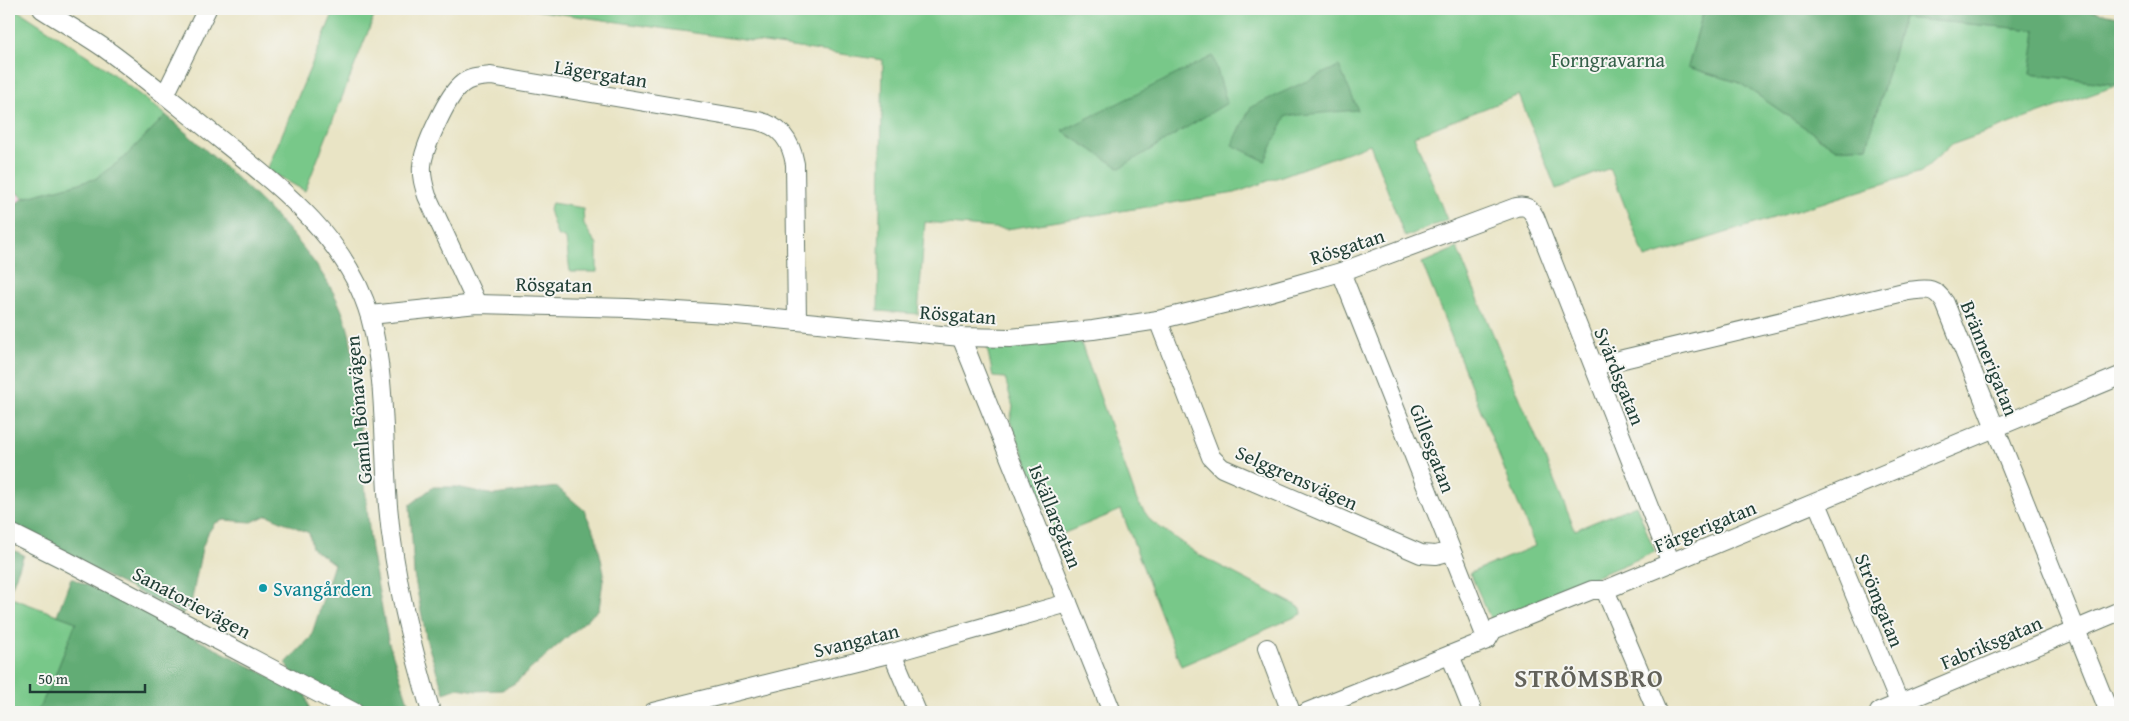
<svg xmlns="http://www.w3.org/2000/svg" width="2129" height="721" viewBox="0 0 2129 721" font-family="'Gentium Book Plus',serif">
<style>
.built{fill:#f4cfde}
.green{fill:#78c889;stroke:#4c825e}
.forest{fill:#62ac75;stroke:#407454}
.lines{fill:none;stroke-linecap:round;stroke-linejoin:round}
.street-casing{stroke:#667767;stroke-width:20}
.street{stroke:#fff;stroke-width:18}
.culture-dot{fill:#0f9aa8;stroke:#f6f6f2;stroke-width:2}
.labels{text-anchor:middle;dominant-baseline:central;stroke-width:4;stroke-linejoin:round;paint-order:stroke}
.park-label{font-size:20px;fill:#356049;stroke:#f6f6f2}
.street-label{font-size:20px;fill:#1f3d34;stroke:#f6f6f2}
.culture-label{font-size:20px;fill:#0d838f;stroke:#f6f6f2;text-anchor:start}
.district-label{font-size:25px;font-weight:bold;letter-spacing:1px;fill:#63625a;stroke:#f6f6f2}
</style>
<rect width="100%" height="100%" fill="#f6f6f2"/>
<filter id="ink" filterUnits="userSpaceOnUse"><feTurbulence type="fractalNoise" baseFrequency=".02" numOctaves="2"/><feDisplacementMap in="SourceGraphic" scale="10" xChannelSelector="R" yChannelSelector="G"/><feConvolveMatrix kernelMatrix="1 2 1 2 8 2 1 2 1" color-interpolation-filters="sRGB"/></filter>
<filter id="wash" filterUnits="userSpaceOnUse"><feTurbulence type="fractalNoise" baseFrequency=".0096" numOctaves="4" result="noise"/><feDisplacementMap in="SourceGraphic" scale="20" xChannelSelector="R" yChannelSelector="G"/><feGaussianBlur stdDeviation="1.12" result="paint"/><feColorMatrix in="noise" values="0 0 0 0 0 0 0 0 0 0 0 0 0 0 0 0 0 1.4 0 .05"/><feComposite in="paint" operator="in"/></filter>
<g filter="url(#wash)">
<rect width="100%" height="100%" fill="#e9e4c5"/>
<polygon class="built" points="9,186 24,198 9,208"/>
<g class="green">
<polygon points="9,9 16,9 97,62 166,115 124,158 95,179 24,198 9,186"/>
<polygon points="335,9 377,9 305,191 267,170"/>
<polygon points="527,9 1704,9 1688,67 1740,83 1836,149 1867,147 1903,18 2037,30 2030,74 2118,85 1951,145 1921,172 1645,258 1610,168 1556,189 1519,95 1414,136 1447,220 1405,237 1370,144 1235,193 1007,229 925,222 918,314 878,311 883,60"/>
<polygon points="552,203 583,208 584,225 597,245 597,272 570,272 566,239 557,235 549,210"/>
<polygon points="1457,248 1575,530 1636,505 1655,552 1491,620 1470,573 1535,546 1422,263"/>
<polygon points="1080,340 1137,501 1151,521 1199,555 1301,608 1302,614 1181,666 1121,510 1057,536 1010,421 1013,407 1005,378 993,377 987,347"/>
<polygon points="9,597 76,622 52,683 37,712 9,712"/>
</g>
<g class="forest">
<polygon points="1704,9 2083,9 2118,16 2120,22 2120,85 2030,74 2036,30 1903,18 1867,147 1836,149 1740,83 1688,67"/>
<polygon points="1213,56 1227,103 1120,168 1062,131"/>
<polygon points="1339,66 1358,110 1286,116 1265,161 1232,145 1251,107"/>
<path d="M166 115C227 170 330 251 349 333 351 341 352 351 353 359L371 550 388 640 409 705 397 712H371L293 675 286 663 311 637 334 564 312 548 309 533 267 515 252 522 224 520 215 523 208 533 202 548 191 604 182 614 9 527V208L24 198 95 179 124 158Z"/>
<polygon points="433,487 457,487 494,495 557,487 584,510 596,536 604,573 599,609 515,683 502,690 477,691 458,688 444,693 427,642 414,574 410,505"/>
<polygon points="9,548 24,555 10,591 9,591"/>
<polygon points="71,578 120,600 306,695 310,712 37,712 52,683 76,622 57,615"/>
</g>
</g>
<g filter="url(#ink)">
<g class="lines">
<defs>
<g id="street">
<path d="M42 9C62 22 84 34 104 48 139 73 172 101 206 128 270 180 346 233 370 317 386 374 383 445 388 506 394 576 411 644 431 712"/>
<polyline points="165,95 207,9"/>
<polyline points="1341,272 1487,640"/>
<path d="M477 304 427 196C424 186 421 177 422 166 423 149 448 94 462 84 470 77 481 77 491 76L758 121C781 126 791 141 795 164L797 321"/>
<path d="M370 315 477 304 628 308 726 314 961 337 1010 338 1093 330 1158 320 1256 296 1341 272 1516 207C1526 205 1530 208 1535 217L1671 563"/>
<polyline points="1158,320 1211,457 1222,468 1421,554 1436,555 1451,551"/>
<polyline points="961,337 1112,712"/>
<path d="M1594 366 1908 291C1927 289 1934 286 1945 303L2109 712"/>
<polyline points="1817,503 1903,712"/>
<polyline points="9,532 67,561 354,712"/>
<polyline points="1605,590 1657,712"/>
<polyline points="1267,648 1291,712"/>
<polyline points="892,653 917,712"/>
<polyline points="1450,655 1473,712"/>
<polyline points="653,712 892,653 1068,603"/>
<polyline points="1307,712 1487,640 1493,630 1592,590 1605,590 2120,376"/>
<polyline points="1879,712 2120,611"/>
</g>
</defs>
<use href="#street" class="street-casing"/>
<use href="#street" class="street"/>
</g>
</g>
<circle class="culture-dot" cx="263" cy="588" r="5"/>
<g class="labels">
<g class="park-label">
<text x="1608" y="59">Forngravarna</text>
</g>
<g class="street-label">
<text transform="translate(601 73) rotate(9)">Lägergatan</text>
<text transform="translate(1347 246) rotate(-18)">Rösgatan</text>
<text transform="translate(554 284) rotate(1)">Rösgatan</text>
<text transform="translate(958 314) rotate(4)">Rösgatan</text>
<text transform="translate(1990 358) rotate(68)">Brännerigatan</text>
<text transform="translate(1620 376) rotate(68)">Svärdsgatan</text>
<text transform="translate(358 410) rotate(-95)">Gamla Bönavägen</text>
<text transform="translate(1433 448) rotate(69)">Gillesgatan</text>
<text transform="translate(1297 477) rotate(24)">Selggrensvägen</text>
<text transform="translate(1056 516) rotate(68)">Iskällargatan</text>
<text transform="translate(1705 526) rotate(-22)">Färgerigatan</text>
<text transform="translate(1880 600) rotate(68)">Strömgatan</text>
<text transform="translate(192 602) rotate(28)">Sanatorievägen</text>
<text transform="translate(856 640) rotate(-14)">Svangatan</text>
<text transform="translate(1991 642) rotate(-23)">Fabriksgatan</text>
</g>
<g class="culture-label">
<text x="273" y="588">Svangården</text>
</g>
<g class="district-label">
<text x="1589" y="678">STRÖMSBRO</text>
</g>
</g>
<rect width="2129" height="721" fill="none" stroke="#f6f6f2" stroke-width="30"/>
<path d="M30 684v8h115v-8" fill="none" stroke="#1f3d34" stroke-width="2.5"/>
<text x="38" y="684" font-size="15" fill="#1f3d34" stroke="#f6f6f2" stroke-width="4" paint-order="stroke">50 m</text>
</svg>
